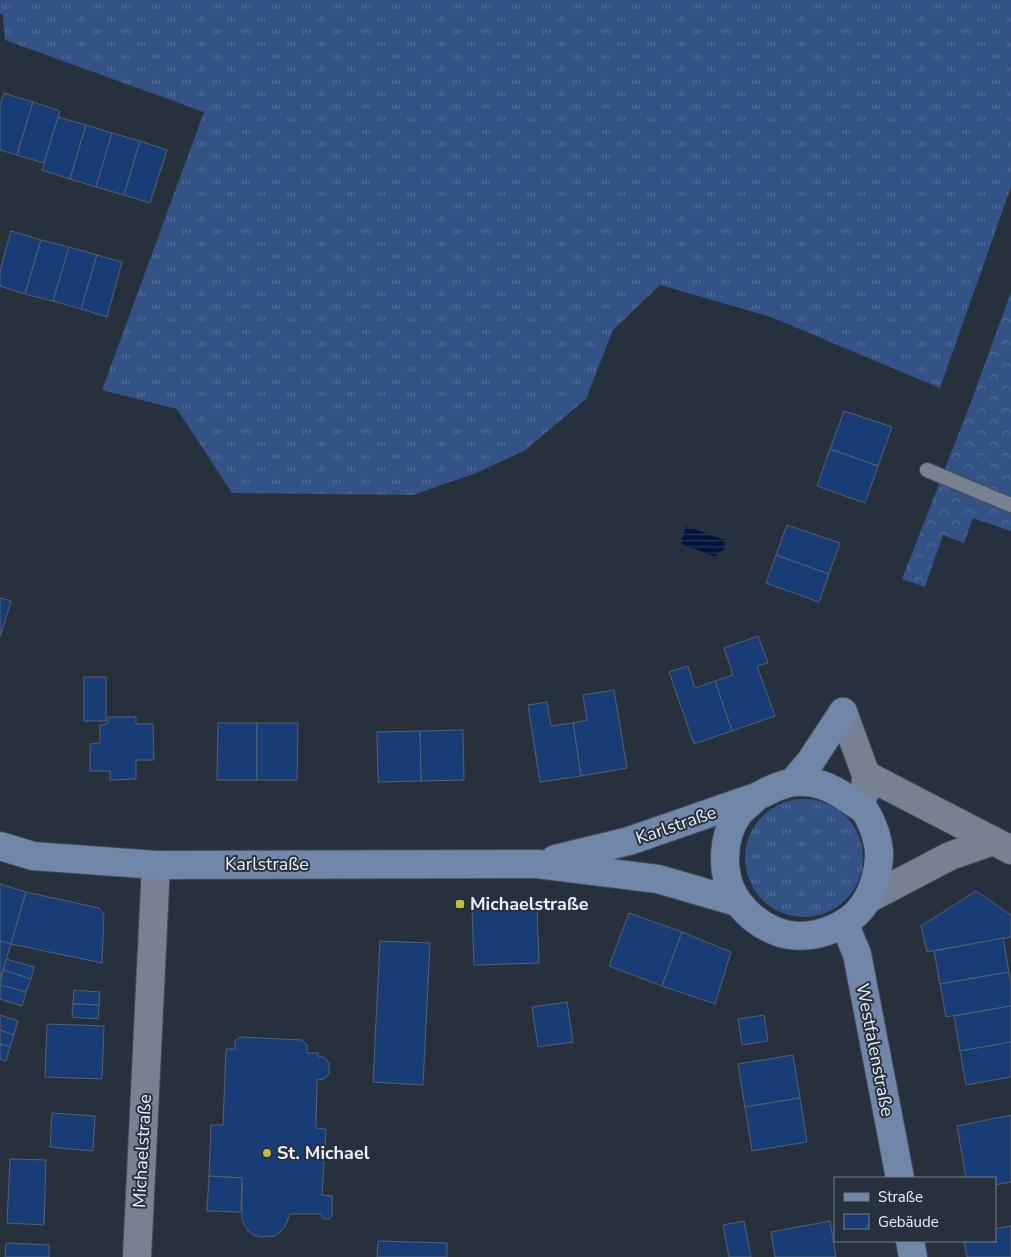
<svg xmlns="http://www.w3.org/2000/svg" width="1011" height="1257" viewBox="0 0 1011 1257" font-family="'Nunito Sans',sans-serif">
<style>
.grass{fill:url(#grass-tufts)}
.forest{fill:url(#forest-crowns)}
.water{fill:url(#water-rules)}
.building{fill:#173c76;stroke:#57606f}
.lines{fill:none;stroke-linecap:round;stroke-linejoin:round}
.lane-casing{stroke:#454c57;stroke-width:16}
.street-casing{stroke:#454c57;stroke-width:30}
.secondary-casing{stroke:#454c57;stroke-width:30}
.lane{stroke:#778191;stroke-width:14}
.street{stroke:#778191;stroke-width:28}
.secondary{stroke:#7087aa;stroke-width:28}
.poi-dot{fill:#bfbe42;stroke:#27303d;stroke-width:2}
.labels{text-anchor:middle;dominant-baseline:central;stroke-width:4;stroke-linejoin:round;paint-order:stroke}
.street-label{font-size:18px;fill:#ecf1fa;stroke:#27303d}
.poi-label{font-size:18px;font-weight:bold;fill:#ecf1fa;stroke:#27303d;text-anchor:start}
</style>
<defs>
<pattern id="grass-tufts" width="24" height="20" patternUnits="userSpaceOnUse" patternTransform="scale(1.25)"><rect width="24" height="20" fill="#335386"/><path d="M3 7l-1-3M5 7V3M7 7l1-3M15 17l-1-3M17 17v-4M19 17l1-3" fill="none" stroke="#516c98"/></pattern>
<pattern id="forest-crowns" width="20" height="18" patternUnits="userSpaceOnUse" patternTransform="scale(1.25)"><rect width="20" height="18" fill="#335386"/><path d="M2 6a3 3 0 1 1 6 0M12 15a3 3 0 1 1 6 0" fill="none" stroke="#516c98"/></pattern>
<pattern id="water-rules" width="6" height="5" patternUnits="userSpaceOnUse" patternTransform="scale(1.25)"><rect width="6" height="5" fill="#00143e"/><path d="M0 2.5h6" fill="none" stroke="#25375b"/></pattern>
</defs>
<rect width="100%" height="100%" fill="#27303d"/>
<g class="grass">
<polygon points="0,0 1011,0 1011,187 940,388 771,317 660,285 613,330 586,399 524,451 476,473 413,495 232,493 177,409 102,390 204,112 5,40 3,15 0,14"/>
<circle cx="804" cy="858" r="59"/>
</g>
<polygon class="forest" points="1011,292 1011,531 973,518 964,543 943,535 925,587 902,579 971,402"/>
<polygon class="water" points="686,526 725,540 724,543 725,549 717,553 716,557 681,544"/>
<g class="building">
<polygon points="4,93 33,102 17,155 0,150 0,106"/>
<polygon points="33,102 60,111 44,163 17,155"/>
<polygon points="58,117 86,125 70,179 42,170"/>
<polygon points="86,125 112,133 96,187 70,179"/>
<polygon points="112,133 140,141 124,195 96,187"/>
<polygon points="140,141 167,150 150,203 124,195"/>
<polygon points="11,231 41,240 25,294 0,286 0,271"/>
<polygon points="41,240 69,247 53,301 25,294"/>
<polygon points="69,247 97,255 81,309 53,301"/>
<polygon points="97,255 122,262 107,317 81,309"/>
<polygon points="844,411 892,427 878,466 830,449"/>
<polygon points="830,449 878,466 865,503 817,486"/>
<polygon points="787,525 840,543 829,574 776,555"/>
<polygon points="776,555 829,574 819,602 766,583"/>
<polygon points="0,598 11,601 0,637"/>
<polygon points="758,636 768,663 757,666 775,716 732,731 715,681 733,675 724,648"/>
<polygon points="688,666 695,688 715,681 732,731 694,744 669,672"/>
<rect x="84" y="677" width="22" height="44"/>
<polygon points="614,690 627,768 581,776 573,723 587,720 583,695"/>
<polygon points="547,702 551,726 573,723 581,776 540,782 528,705"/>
<polygon points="108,717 136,717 136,724 153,724 154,760 136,760 136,779 110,780 110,771 90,771 90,744 100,743 100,725 108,724"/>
<polygon points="218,723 257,723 257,780 217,780"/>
<polygon points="257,723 298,723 297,780 257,780"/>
<polygon points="463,730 464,780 421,781 420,731"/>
<polygon points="420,731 421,781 378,782 377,732"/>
<polygon points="0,884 26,892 11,944 0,941"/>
<polygon points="976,891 1011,915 1011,937 927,952 921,926"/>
<polygon points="26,892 99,908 104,915 102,963 11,944"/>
<polygon points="537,906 539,963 474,965 472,908"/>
<polygon points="629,913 682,932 662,986 609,966"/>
<polygon points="682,932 731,952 715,1004 662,986"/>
<polygon points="1003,938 1009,972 940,984 934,951"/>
<polygon points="0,941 11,944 0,979"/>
<polygon points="380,941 430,943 423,1085 373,1082"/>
<polygon points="6,959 34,967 31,979 3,970"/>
<polygon points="3,970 31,979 26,992 0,985"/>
<polygon points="1009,972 1011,984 1011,1006 946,1017 940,984"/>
<polygon points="0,985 26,992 22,1006 0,999"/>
<polygon points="74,990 100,992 99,1005 73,1004"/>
<polygon points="567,1002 573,1042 538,1047 532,1007"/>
<polygon points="73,1004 99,1005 98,1019 72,1017"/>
<polygon points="1011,1006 1011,1042 960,1051 954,1016"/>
<polygon points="0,1015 18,1021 14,1035 0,1030"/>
<polygon points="764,1015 768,1041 742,1045 738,1019"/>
<polygon points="47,1024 104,1026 102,1079 45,1077"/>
<polygon points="0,1030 14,1035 10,1047 0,1044"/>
<polygon points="240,1037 302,1040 307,1045 307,1053 318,1053 318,1056 325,1058 329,1063 329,1074 324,1079 317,1080 316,1128 326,1129 322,1195 332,1196 332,1216 329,1219 324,1219 320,1214 290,1214 285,1227 275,1236 261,1237 254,1235 248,1231 242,1220 242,1178 209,1176 211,1125 223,1125 226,1049 235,1049 235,1041"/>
<polygon points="1011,1042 1011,1077 966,1085 960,1051"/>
<polygon points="0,1044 10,1047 6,1061 0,1059"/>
<polygon points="793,1055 800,1098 745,1107 738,1064"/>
<polygon points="800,1098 807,1142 752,1151 745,1107"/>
<polygon points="52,1113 95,1116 93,1151 50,1147"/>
<polygon points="1011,1115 1011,1182 995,1185 995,1178 966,1178 957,1126"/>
<polygon points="10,1159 46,1160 44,1225 7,1223"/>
<polygon points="209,1176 242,1178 241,1212 207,1211"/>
<polygon points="744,1221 751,1257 729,1257 723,1225"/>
<polygon points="830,1221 836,1257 775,1257 771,1232"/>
<polygon points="1011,1226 1011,1257 967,1257 964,1241 995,1241 995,1229"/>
<polygon points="378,1241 447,1243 447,1257 377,1257"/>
<polygon points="6,1243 49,1245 49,1257 5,1257"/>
</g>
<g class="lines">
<defs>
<polyline id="lane" points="927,470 1011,505"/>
<g id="street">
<polyline points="843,712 866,775 865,793"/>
<polyline points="866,775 1011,850"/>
<polyline points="868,899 950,856 993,841"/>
<polyline points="137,1257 156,865"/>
</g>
<g id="secondary">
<polyline points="793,782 810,762 843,712"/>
<polyline points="0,846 33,856 156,865 537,864 658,879 737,902"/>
<path d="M555 859 629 841 756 797C768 791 780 784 794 782 817 780 832 788 850 800 855 804 861 807 865 811 873 823 880 844 879 858 878 872 875 885 868 898 852 929 805 945 773 930 759 924 747 914 738 902 720 878 721 837 739 813 744 808 750 803 756 797"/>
<polyline points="844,923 857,954 900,1178"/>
<polyline points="910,1241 913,1257"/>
</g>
</defs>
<use href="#lane" class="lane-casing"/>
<use href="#street" class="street-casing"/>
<use href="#secondary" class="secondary-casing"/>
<use href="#lane" class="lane"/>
<use href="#street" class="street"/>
<use href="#secondary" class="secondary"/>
</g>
<g class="poi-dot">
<rect x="455" y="899" width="10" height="10" rx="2.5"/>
<circle cx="267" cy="1153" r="5"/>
</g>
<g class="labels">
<g class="street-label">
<text transform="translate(676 825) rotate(-19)">Karlstraße</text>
<text x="267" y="864">Karlstraße</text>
<text transform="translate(875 1050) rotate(79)">Westfalenstraße</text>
<text transform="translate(142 1151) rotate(-87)">Michaelstraße</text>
</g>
<g class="poi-label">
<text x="470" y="904">Michaelstraße</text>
<text x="277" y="1153">St. Michael</text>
</g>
</g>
<rect x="834" y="1177" width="162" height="65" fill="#27303d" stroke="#767d89"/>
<rect x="844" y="1193" width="25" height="8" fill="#7087aa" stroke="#767d89"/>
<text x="878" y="1202" font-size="15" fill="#ecf1fa">Straße</text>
<rect x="844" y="1214" width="25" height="15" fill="#173c76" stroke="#767d89"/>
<text x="878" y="1227" font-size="15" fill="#ecf1fa">Gebäude</text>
</svg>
